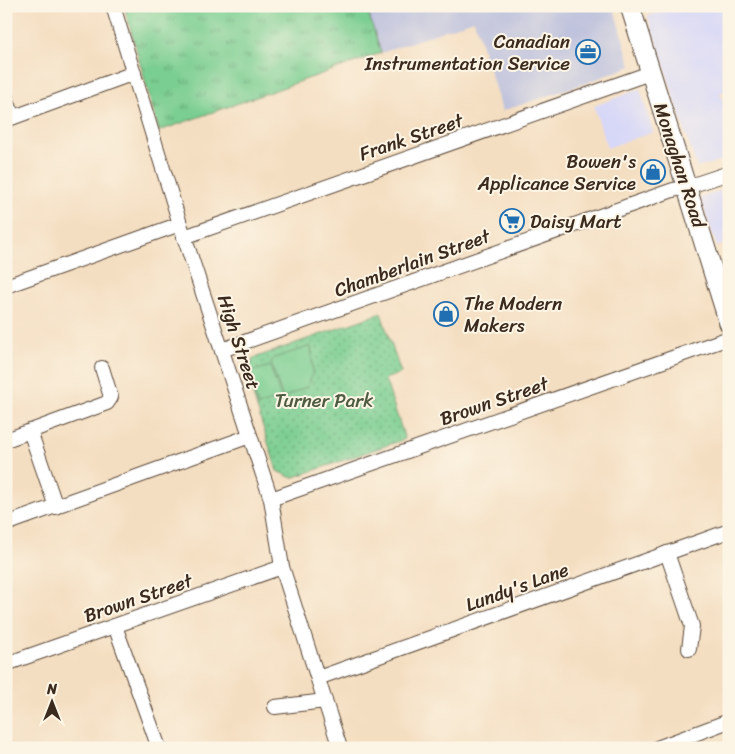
<svg xmlns="http://www.w3.org/2000/svg" width="735" height="754" viewBox="0 0 735 754" font-family="Sriracha,sans-serif">
<style>
.built{fill:#d7d7f8}
.industrial{fill:#bfc2dd}
.grass{fill:url(#grass-tufts);stroke:#5a7c58}
.park{fill:url(#park-dots);stroke:#5a7c58}
.garden{fill:#7ace91;stroke:#5a7c58}
.lines{fill:none;stroke-linecap:round;stroke-linejoin:round}
.minor-casing{stroke:#574536;stroke-width:16}
.major-casing{stroke:#574536;stroke-width:21}
.minor{stroke:#fff;stroke-width:14}
.major{stroke:#fff;stroke-width:19}
.labels{text-anchor:middle;dominant-baseline:central;stroke-width:4;stroke-linejoin:round;paint-order:stroke}
.poi-label{font-size:19px;fill:#3b2a1e;stroke:#fcf5e5;text-anchor:end}
.street-label{font-size:19px;fill:#3b2a1e;stroke:#fcf5e5}
.park-label{font-size:19px;fill:#4e5b40;stroke:#fcf5e5}
</style>
<defs>
<pattern id="grass-tufts" width="24" height="20" patternUnits="userSpaceOnUse" patternTransform="scale(1.25)"><rect width="24" height="20" fill="#7ace91"/><path d="M3 7l-1-3M5 7V3M7 7l1-3M15 17l-1-3M17 17v-4M19 17l1-3" fill="none" stroke="#65a776"/></pattern>
<pattern id="park-dots" width="8" height="8" patternUnits="userSpaceOnUse" patternTransform="scale(1.25)"><rect width="8" height="8" fill="#7ace91"/><path d="M2 2h.1M6 6h.1" fill="none" stroke="#65a776" stroke-width="1.8" stroke-linecap="round"/></pattern>
</defs>
<rect width="100%" height="100%" fill="#fcf5e5"/>
<filter id="ink" filterUnits="userSpaceOnUse"><feTurbulence type="fractalNoise" baseFrequency=".02" numOctaves="2"/><feDisplacementMap in="SourceGraphic" scale="10" xChannelSelector="R" yChannelSelector="G"/><feConvolveMatrix kernelMatrix="1 2 1 2 8 2 1 2 1" color-interpolation-filters="sRGB"/></filter>
<filter id="wash" filterUnits="userSpaceOnUse"><feTurbulence type="fractalNoise" baseFrequency=".0096" numOctaves="4" result="noise"/><feDisplacementMap in="SourceGraphic" scale="20" xChannelSelector="R" yChannelSelector="G"/><feGaussianBlur stdDeviation="1.12" result="paint"/><feColorMatrix in="noise" values="0 0 0 0 0 0 0 0 0 0 0 0 0 0 0 0 0 1.4 0 .05"/><feComposite in="paint" operator="in"/></filter>
<g filter="url(#wash)">
<rect width="100%" height="100%" fill="#f4dec1"/>
<g class="built">
<polygon points="675,6 725,6 729,16 729,89 720,93 729,116 729,158 697,168 648,16"/>
<polygon points="640,89 653,132 607,148 594,106"/>
<polygon points="729,188 729,242 717,247 700,198"/>
</g>
<polygon class="industrial" points="366,6 613,6 631,66 586,83 502,111 474,20 381,53"/>
<polygon class="grass" points="124,6 366,6 381,53 159,131"/>
<polygon class="park" points="381,313 401,373 385,379 405,439 292,478 277,471 246,373 254,358"/>
<g class="garden">
<polygon points="311,346 313,372 308,386 283,398 271,363 274,358"/>
<polygon points="270,366 281,398 258,406 248,373"/>
</g>
</g>
<g filter="url(#ink)">
<g class="lines">
<defs>
<g id="minor">
<polyline points="113,6 180,224 271,499 282,567 340,748"/>
<polyline points="6,97 13,117"/>
<polyline points="6,120 134,73"/>
<polyline points="184,237 650,73"/>
<polyline points="6,286 180,224"/>
<polyline points="222,350 673,190 687,187 729,173"/>
<polyline points="30,431 56,507"/>
<polyline points="6,440 107,403 111,397 102,368"/>
<polyline points="271,499 729,338"/>
<polyline points="6,524 250,436"/>
<polyline points="667,553 692,626 689,649"/>
<polyline points="115,626 159,748"/>
<polyline points="6,664 282,567"/>
<polyline points="318,678 729,531"/>
<polyline points="275,707 325,701"/>
<polyline points="657,748 729,721"/>
</g>
<polyline id="major" points="630,6 729,323"/>
</defs>
<use href="#minor" class="minor-casing"/>
<use href="#major" class="major-casing"/>
<use href="#minor" class="minor"/>
<use href="#major" class="major"/>
</g>
</g>
<defs>
<symbol id="office-ring" viewBox="-11 -11 22 22"><circle r="9.5" fill="#fcf5e5" stroke="#1f6fb2" stroke-width="1.5"/><path d="M-6-3h4V-5.5h4V-3h4V5H-6ZM-1-4.5V-3h2v-1.5ZM-6 0V1H6V0Z" fill="#1f6fb2"/></symbol>
<symbol id="shop-ring" viewBox="-11 -11 22 22"><circle r="9.5" fill="#fcf5e5" stroke="#1f6fb2" stroke-width="1.5"/><path d="M-5-2.5h2.3a2.7 3.5 0 0 1 5.4 0H5L5.5 6h-11ZM-1.5-2.5h3a1.5 2.3 0 0 0-3 0Z" fill="#1f6fb2"/></symbol>
<symbol id="supermarket-ring" viewBox="-11 -11 22 22"><circle r="9.5" fill="#fcf5e5" stroke="#1f6fb2" stroke-width="1.5"/><path d="M-6-5.5h2.5l.6 2H6L4.5 2H-2.5L-4.4-4H-6ZM-1.5 3.2a1.3 1.3 0 1 0 .1 0ZM3 3.2a1.3 1.3 0 1 0 .1 0Z" fill="#1f6fb2"/></symbol>
</defs>
<g fill-rule="evenodd">
<use href="#office-ring" x="574" y="38" width="28" height="28"/>
<use href="#shop-ring" x="639" y="158" width="28" height="28"/>
<use href="#supermarket-ring" x="498" y="207" width="28" height="28"/>
<use href="#shop-ring" x="432" y="300" width="28" height="28"/>
</g>
<g class="labels">
<g class="poi-label">
<text x="570" y="41">Canadian<tspan x="570" dy="22">Instrumentation Service</tspan></text>
<text x="636" y="161">Bowen's<tspan x="636" dy="22">Applicance Service</tspan></text>
<text x="530" y="221" text-anchor="start">Daisy Mart</text>
<text x="464" y="303" text-anchor="start">The Modern<tspan x="464" dy="22">Makers</tspan></text>
</g>
<g class="street-label">
<text transform="translate(411 137) rotate(-19)">Frank Street</text>
<text transform="translate(680 165) rotate(72)">Monaghan Road</text>
<text transform="translate(412 263) rotate(-20)">Chamberlain Street</text>
<text transform="translate(239 342) rotate(72)">High Street</text>
<text transform="translate(494 401) rotate(-19)">Brown Street</text>
<text transform="translate(517 587) rotate(-20)">Lundy's Lane</text>
<text transform="translate(138 598) rotate(-19)">Brown Street</text>
</g>
<g class="park-label">
<text x="324" y="400">Turner Park</text>
</g>
</g>
<rect width="735" height="754" fill="none" stroke="#fcf5e5" stroke-width="25"/>
<g transform="translate(52 702)" stroke="#fcf5e5" stroke-width="4" paint-order="stroke">
<path d="M0-4L9 19L0 12L-9 19Z" fill="#3b2a1e"/>
<text y="-8" font-size="14" font-weight="bold" text-anchor="middle" fill="#3b2a1e">N</text>
</g>
</svg>
